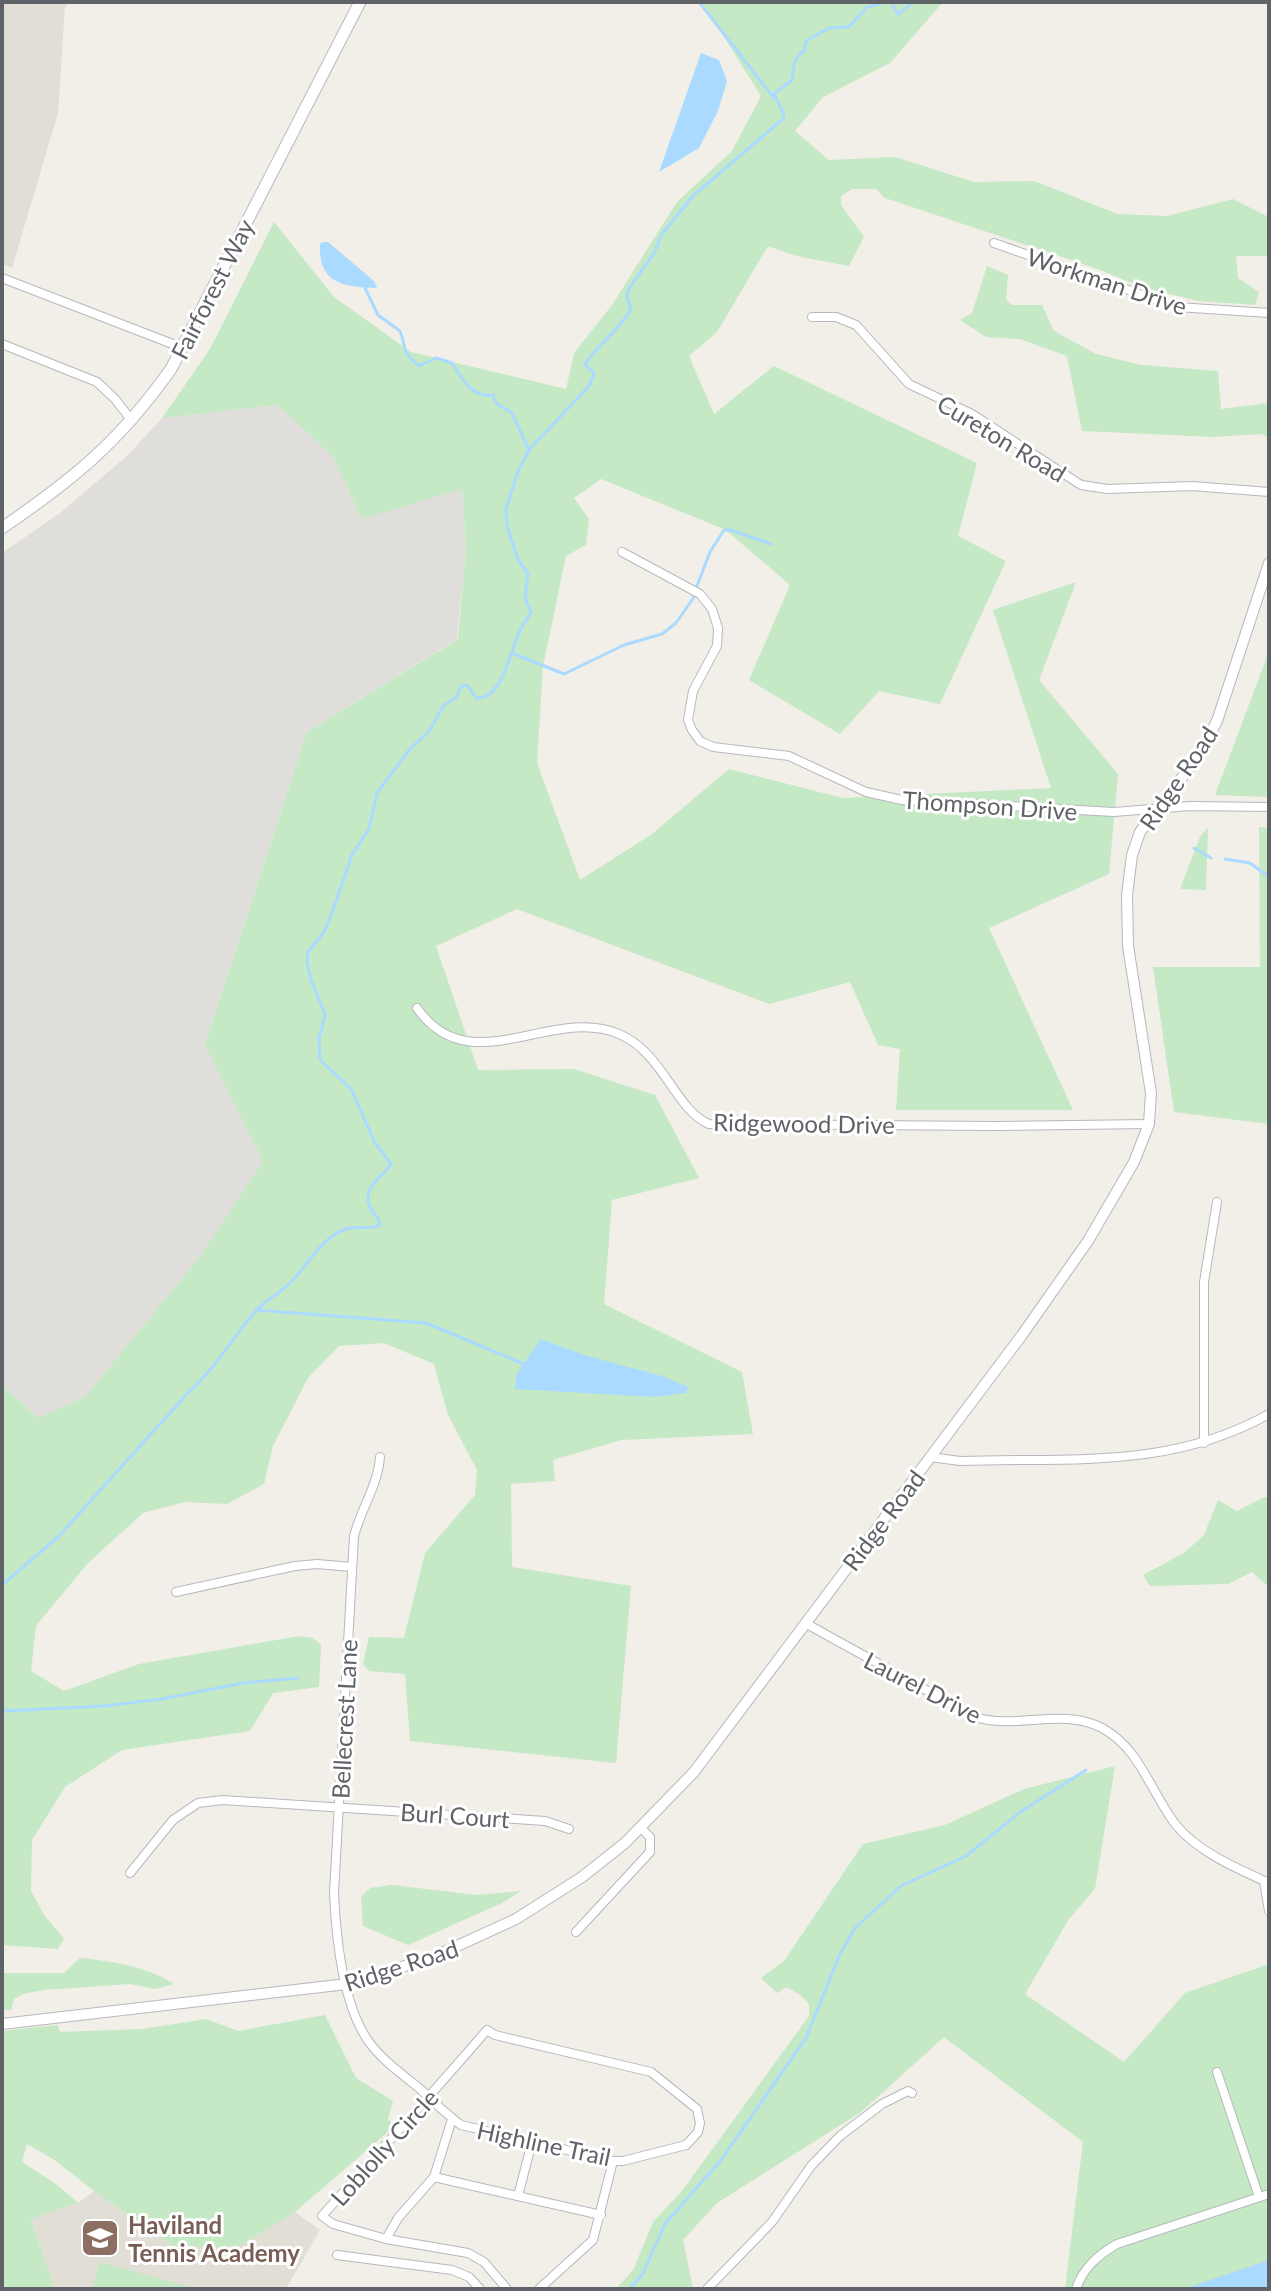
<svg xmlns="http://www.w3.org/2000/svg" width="1271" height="2291" viewBox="0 0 1271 2291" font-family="Lato,sans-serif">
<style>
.industrial{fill:#e0deda}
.education{fill:#e1ded6}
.green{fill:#c5e8c5}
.water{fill:#aadaff}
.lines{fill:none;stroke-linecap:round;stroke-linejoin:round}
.stream{stroke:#aadaff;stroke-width:3}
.minor-casing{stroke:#b5b8bc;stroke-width:10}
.tertiary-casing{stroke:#b5b8bc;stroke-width:12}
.secondary-casing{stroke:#b6babf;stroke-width:13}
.minor{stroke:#fff;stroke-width:8}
.tertiary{stroke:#fff;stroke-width:10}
.secondary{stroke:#fff;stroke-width:11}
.labels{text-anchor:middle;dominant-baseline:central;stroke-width:6;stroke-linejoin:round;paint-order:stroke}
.street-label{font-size:24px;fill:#5f6368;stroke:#fff}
.education-label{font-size:24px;font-weight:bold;fill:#785e54;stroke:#fff;text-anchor:start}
</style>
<rect width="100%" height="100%" fill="#f1efe8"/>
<polygon class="industrial" points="278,405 333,457 362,519 462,488 466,549 457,639 307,732 205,1043 263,1161 201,1255 85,1397 38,1418 2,1385 2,553 60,513 128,455 162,418"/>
<g class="education">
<polygon points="2,2 69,2 65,8 58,113 12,268 2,264"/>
<polygon points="94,2191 175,2247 238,2247 295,2212 320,2230 286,2289 55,2289 31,2218 78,2203"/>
</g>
<g class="green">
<polygon points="702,2 943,2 890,63 823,97 795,131 829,160 895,157 974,182 1034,181 1118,214 1167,216 1233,199 1269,217 1269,256 1236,256 1238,278 1259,292 1255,305 1199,301 1144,288 1095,268 885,198 876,189 852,189 841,196 841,205 864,237 849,266 796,256 768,246 717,332 689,356 714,414 774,366 977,463 958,536 1006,561 940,704 879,691 840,734 749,680 790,585 726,530 601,479 574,498 589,519 586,545 566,556 543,666 537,763 580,880 652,834 729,769 843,798 1051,788 993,610 1076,582 1039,680 1118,774 1109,874 989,928 1073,1110 896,1110 900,1049 878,1045 850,982 769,1004 517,909 436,946 478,1070 574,1069 655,1095 699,1178 612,1200 604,1304 742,1372 753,1434 621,1440 553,1460 555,1481 511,1484 512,1567 631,1586 616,1763 410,1741 405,1674 369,1671 363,1664 369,1637 404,1638 425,1553 475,1495 477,1470 448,1415 434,1364 384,1343 339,1346 308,1378 273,1446 264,1484 227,1504 185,1502 143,1513 87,1564 36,1626 31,1671 64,1691 139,1664 299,1636 313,1638 321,1645 319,1687 273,1693 250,1731 122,1750 65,1787 32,1840 31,1891 44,1915 64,1939 58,1949 2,1945 2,1385 38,1418 85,1397 201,1255 263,1161 205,1044 307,732 458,639 466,549 462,489 362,519 333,457 278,405 162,418 210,349 274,222 334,297 411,352 566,389 574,353 612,305 677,202 732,151 761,96"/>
<polygon points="987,266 1008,275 1006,300 1013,305 1042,305 1054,331 1096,354 1141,365 1218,371 1221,409 1269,403 1269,438 1262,434 1214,437 1082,431 1067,356 1020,339 986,337 960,320 972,313"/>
<polygon points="1268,654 1269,797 1215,795"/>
<polygon points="1208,827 1206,890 1180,889 1200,837"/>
<polygon points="1259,827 1269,828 1269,1124 1174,1112 1153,967 1260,967"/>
<polygon points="1265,1497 1269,1498 1269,1587 1252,1572 1228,1584 1150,1586 1143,1575 1184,1553 1204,1535 1218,1500 1237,1511"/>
<polygon points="1115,1766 1095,1889 1069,1919 1025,1994 1124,2062 1185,1993 1269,1964 1269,2289 1065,2289 1083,2142 944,2037 861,2112 717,2203 683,2240 693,2289 616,2289 633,2270 653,2222 682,2191 809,2016 809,2004 799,1994 786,1987 777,1993 761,1978 784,1961 863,1844 945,1825 1024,1789"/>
<polygon points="392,1885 477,1895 521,1891 502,1903 408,1945 363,1926 361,1897 370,1888"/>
<path d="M80 1958C110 1961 149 1967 174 1984L155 1989 130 1984 44 1990 23 1994 14 1999 11 2010H2V1973H64Z"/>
<polygon points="325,2015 356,2078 393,2101 388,2119 395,2126 295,2212 238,2247 175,2247 94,2191 53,2159 27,2144 22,2162 56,2184 78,2203 31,2219 55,2289 2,2289 2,2031 58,2025 60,2032 142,2029 206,2019 238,2031"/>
<polygon points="99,2262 198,2289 92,2289"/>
</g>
<g class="water">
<polygon points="701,53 719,60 727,81 718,111 699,148 659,172"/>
<path d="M323 242H328L374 281 377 288C344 287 318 284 320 244Z"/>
<polygon points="541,1339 584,1355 665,1377 688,1387 686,1393 654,1397 515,1389 516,1375"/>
<polygon points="1269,2260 1269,2289 1184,2289"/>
</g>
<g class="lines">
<g class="stream">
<polyline points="699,2 773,97"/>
<polyline points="891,2 898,14 913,2"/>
<path d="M365 288 378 315 400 331C408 351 399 349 419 366L436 358 452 363C463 379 471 398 493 395L496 403 512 413 529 450"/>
<polyline points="697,586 710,552 724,530 731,530 771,544"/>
<polyline points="512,653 564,674 624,645 662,634 676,623 694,597"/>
<polyline points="1194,848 1211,858"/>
<polyline points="1225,859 1250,863 1269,877"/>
<polyline points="256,1310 426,1323 524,1364"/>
<path d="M2 1585 58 1537 187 1394C214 1370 231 1340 254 1313 265 1300 281 1293 292 1281 307 1266 315 1248 334 1235 354 1221 367 1232 380 1225 379 1217 375 1216 371 1209 359 1189 383 1177 391 1164L375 1143 351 1089 320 1060 319 1039 325 1014 311 980 307 962 308 952 324 932 332 913 352 855 369 829 377 793 409 750 429 731 444 705 457 697 461 686 467 685 476 698C502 701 511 649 520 630 523 624 527 619 531 613L525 597 528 573 518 560 507 526 506 509 518 471 529 450 590 385 594 373 585 364C599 344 618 331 631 310L627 296 628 290 654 253 662 234 693 196 783 119 784 115 774 94 792 80C795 67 791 60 804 51L806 41 829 28 849 27 867 7 887 2"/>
<polyline points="2,1711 105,1706 162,1699 243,1683 298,1678"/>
<polyline points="629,2289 642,2275 665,2224 721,2160 806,2038 839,1956 855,1928 901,1886 966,1856 1019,1813 1086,1770"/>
</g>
<defs>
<g id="minor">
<polyline points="994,243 1177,307 1269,313"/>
<polyline points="2,278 183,348"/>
<polyline points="812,317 836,317 856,325 909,384 972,414 1081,485 1108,489 1192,486 1269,492"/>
<polyline points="2,344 97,382 115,399 132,421"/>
<polyline points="622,552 700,594 712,609 718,628 717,646 693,691 688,720 692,730 700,741 713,747 789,756 866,792 902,800 1114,812 1190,806 1269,807"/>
<path d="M417 1008C470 1084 551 1005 619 1034 663 1052 676 1111 709 1124L994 1126 1149 1124"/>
<polyline points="1204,1443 1204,1282 1217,1202"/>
<path d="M380 1457C378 1485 361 1509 354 1536L334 1893C336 1936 343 2006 369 2042 382 2060 402 2074 419 2088 433 2101 446 2114 461 2125L613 2161H623L686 2145 698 2132 700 2123 697 2109 651 2072 495 2035 487 2030C433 2093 377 2154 322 2216L333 2224 386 2239 468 2253 484 2262 507 2289"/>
<path d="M930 1457 960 1461C1070 1457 1169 1470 1269 1414"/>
<polyline points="176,1592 295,1566 317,1564 352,1567"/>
<path d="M805 1623 975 1717C1017 1730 1062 1707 1102 1728 1140 1748 1151 1793 1176 1825 1198 1852 1238 1869 1269 1883"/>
<polyline points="130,1873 173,1820 198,1803 223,1800 545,1821 569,1829"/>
<polyline points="1264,1881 1269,1911"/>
<polyline points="576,1932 650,1852 650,1837 641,1828"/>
<polyline points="1217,2072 1259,2197"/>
<polyline points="434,2177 601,2215"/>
<polyline points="518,2196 532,2142"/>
<polyline points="386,2239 398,2218 434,2177 452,2119"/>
<polyline points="337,2255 452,2270 469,2277 480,2289"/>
<polyline points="539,2289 593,2240 613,2161"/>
<polyline points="707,2289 772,2222 811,2166 840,2136 882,2104 908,2091 912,2093"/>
<path d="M1076 2289C1083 2268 1098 2255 1117 2244L1269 2194"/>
</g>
<polyline id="tertiary" points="2,2024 347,1984 431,1958 516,1919 582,1877 625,1843 694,1772 1022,1335 1088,1241 1134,1162 1149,1124 1151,1093 1128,946 1127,895 1132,855 1140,832 1198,757 1217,721 1269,563"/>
<path id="secondary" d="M2 528C75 478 119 442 171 369L360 2"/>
</defs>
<use href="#minor" class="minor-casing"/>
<use href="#tertiary" class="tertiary-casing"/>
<use href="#secondary" class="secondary-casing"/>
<use href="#minor" class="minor"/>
<use href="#tertiary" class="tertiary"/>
<use href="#secondary" class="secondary"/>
</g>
<defs>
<symbol id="school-square" viewBox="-11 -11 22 22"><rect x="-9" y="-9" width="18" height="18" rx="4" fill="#8d6e63" stroke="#fff"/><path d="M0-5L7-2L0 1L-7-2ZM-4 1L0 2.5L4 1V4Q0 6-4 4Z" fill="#fff"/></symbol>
</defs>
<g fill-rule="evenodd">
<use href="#school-square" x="78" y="2216" width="44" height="44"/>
</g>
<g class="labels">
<g class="street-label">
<text transform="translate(1107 281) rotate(18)">Workman Drive</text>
<text transform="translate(212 289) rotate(-63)">Fairforest Way</text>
<text transform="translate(1002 438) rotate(31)">Cureton Road</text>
<text transform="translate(1178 778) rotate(-56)">Ridge Road</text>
<text transform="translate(990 805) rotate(4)">Thompson Drive</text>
<text transform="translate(804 1123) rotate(1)">Ridgewood Drive</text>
<text transform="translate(883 1520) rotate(-53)">Ridge Road</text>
<text transform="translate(923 1687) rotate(27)">Laurel Drive</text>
<text transform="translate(344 1719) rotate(-87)">Bellecrest Lane</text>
<text transform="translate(455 1815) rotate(4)">Burl Court</text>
<text transform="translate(401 1965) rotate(-18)">Ridge Road</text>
<text transform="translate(544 2143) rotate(12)">Highline Trail</text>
<text transform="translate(384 2147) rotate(-48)">Loblolly Circle</text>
</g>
<g class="education-label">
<text x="128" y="2224">Haviland<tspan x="128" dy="28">Tennis Academy</tspan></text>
</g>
</g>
<rect width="1271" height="2291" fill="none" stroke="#5f6368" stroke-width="8"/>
</svg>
